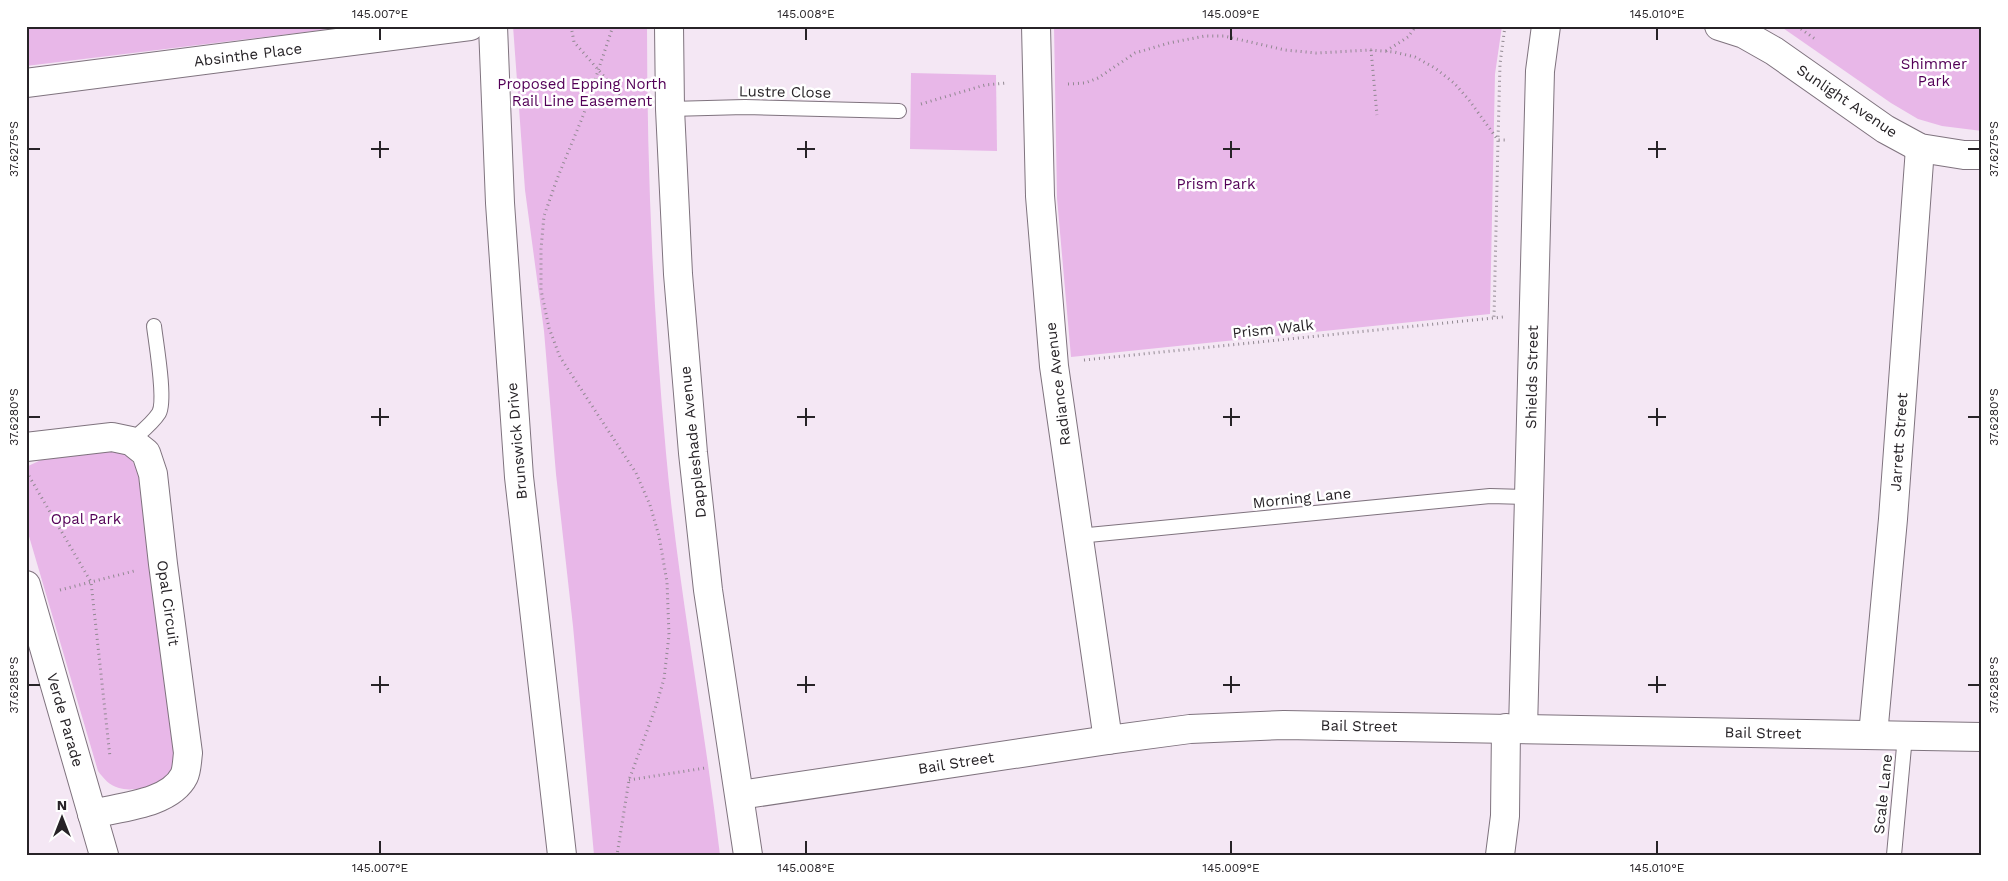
<svg xmlns="http://www.w3.org/2000/svg" width="2008" height="881" viewBox="0 0 2008 881" font-family="'Work Sans',sans-serif">
<style>
.green{fill:#e8b7e8}
.lines{fill:none;stroke-linecap:round;stroke-linejoin:round}
.lane-casing{stroke:#7f737e;stroke-width:16}
.street-casing{stroke:#7f737e;stroke-width:30}
.path{stroke:#918891;stroke-width:3;stroke-dasharray:1 4;stroke-linecap:butt}
.lane{stroke:#fff;stroke-width:14}
.street{stroke:#fff;stroke-width:28}
.ticks{fill:none;stroke:#272327;stroke-width:2}
.labels{text-anchor:middle;dominant-baseline:central;stroke-width:5;stroke-linejoin:round;paint-order:stroke}
.street-label{font-size:15px;fill:#272327;stroke:#fff}
.park-label{font-size:15px;fill:#530057;stroke:#fff}
.neatline{fill:none;stroke:#272327;stroke-width:2}
.ticks-label{font-size:12px;text-anchor:middle;fill:#272327}
</style>
<rect width="100%" height="100%" fill="#f4e7f4"/>
<g class="green">
<polygon points="26,26 356,26 26,66"/>
<path d="M513 26H647C647 169 653 311 666 453 678 587 704 720 720 855H594L573 626 556 474 544 331 525 190Z"/>
<polygon points="1054,26 1502,26 1495,74 1490,314 1071,357 1057,198"/>
<polygon points="1780,26 1982,26 1982,131 1942,126 1918,119 1891,103"/>
<polygon points="911,73 996,75 997,151 910,149"/>
<path d="M109 451C129 453 132 458 140 476L174 752C174 761 173 770 167 778 160 787 130 792 119 788 109 785 104 779 98 771L26 526V467L41 460Z"/>
</g>
<g class="lines">
<defs>
<g id="lane">
<polyline points="670,109 745,107 899,111"/>
<path d="M131 441C141 432 152 424 159 413 166 400 156 343 154 326"/>
<polyline points="1078,536 1490,496 1529,497"/>
<polyline points="1894,855 1905,736"/>
</g>
<g id="street">
<polyline points="493,26 500,203 519,477 562,855"/>
<polyline points="669,26 670,109 678,274 693,453 708,590 748,855"/>
<polyline points="1036,26 1040,196 1054,366 1108,740"/>
<polyline points="1719,26 1744,34 1774,51 1885,129 1920,148 1964,155 1982,155"/>
<polyline points="26,83 470,26"/>
<path d="M26 447 112 437 131 441 146 453 153 474 163 564 188 753C187 760 187 770 184 776 170 804 120 807 92 814"/>
<polyline points="26,585 104,855"/>
<polyline points="1523,729 1540,71 1546,26"/>
<polyline points="1873,735 1893,519 1920,148"/>
<polyline points="740,795 1108,740 1190,729 1284,725 1982,737"/>
<polyline points="1500,855 1505,816 1506,728"/>
</g>
</defs>
<use href="#lane" class="lane-casing"/>
<use href="#street" class="street-casing"/>
<g class="path">
<polyline points="571,26 574,42 630,106 641,105"/>
<polyline points="613,26 583,116 557,179 544,216 541,249 541,290 549,328 560,357 636,473 650,505 659,536 667,582 669,635 664,679 655,709 629,780 617,855"/>
<polyline points="1505,26 1500,64 1498,140 1508,140"/>
<polyline points="1797,26 1815,39"/>
<polyline points="1371,50 1377,115"/>
<polyline points="1386,51 1408,37 1416,26"/>
<polyline points="1068,84 1085,83 1098,78 1135,53 1169,43 1205,36 1224,36 1285,50 1316,53 1371,50 1394,52 1415,57 1435,68 1454,83 1469,100 1498,140 1494,318"/>
<polyline points="921,104 985,85 1006,83"/>
<polyline points="1084,360 1503,317"/>
<polyline points="29,476 91,582 110,757"/>
<polyline points="60,590 134,571"/>
<polyline points="629,780 705,768"/>
</g>
<use href="#lane" class="lane"/>
<use href="#street" class="street"/>
</g>
<path class="ticks" d="M380 28V40M806 28V40M1231 28V40M1657 28V40M380 141V158M806 141V158M1231 141V158M1657 141V158M28 149H40M371 149H389M797 149H815M1223 149H1240M1648 149H1666M1968 149H1980M380 408V426M806 408V426M1231 408V426M1657 408V426M28 417H40M371 417H389M797 417H815M1223 417H1240M1648 417H1666M1968 417H1980M380 676V693M806 676V693M1231 676V693M1657 676V693M28 685H40M371 685H389M797 685H815M1223 685H1240M1648 685H1666M1968 685H1980M380 841V854M806 841V854M1231 841V854M1657 841V854"/>
<g class="labels">
<g class="street-label">
<text transform="translate(248 55) rotate(-7)">Absinthe Place</text>
<text transform="translate(785 92) rotate(1)">Lustre Close</text>
<text transform="translate(1847 101) rotate(34)">Sunlight Avenue</text>
<text transform="translate(1273 329) rotate(-6)">Prism Walk</text>
<text transform="translate(1532 377) rotate(-89)">Shields Street</text>
<text transform="translate(1058 384) rotate(-97)">Radiance Avenue</text>
<text transform="translate(517 441) rotate(-95)">Brunswick Drive</text>
<text transform="translate(693 442) rotate(-96)">Dappleshade Avenue</text>
<text transform="translate(1899 442) rotate(-86)">Jarrett Street</text>
<text transform="translate(1302 498) rotate(-6)">Morning Lane</text>
<text transform="translate(168 603) rotate(82)">Opal Circuit</text>
<text transform="translate(65 720) rotate(74)">Verde Parade</text>
<text transform="translate(1359 726) rotate(1)">Bail Street</text>
<text transform="translate(1763 733) rotate(1)">Bail Street</text>
<text transform="translate(956 763) rotate(-9)">Bail Street</text>
<text transform="translate(1883 794) rotate(-84)">Scale Lane</text>
</g>
<g class="park-label">
<text x="1934" y="64">Shimmer<tspan x="1934" dy="17">Park</tspan></text>
<text x="582" y="84">Proposed Epping North<tspan x="582" dy="17">Rail Line Easement</tspan></text>
<text x="1216" y="184">Prism Park</text>
<text x="86" y="519">Opal Park</text>
</g>
</g>
<rect width="2008" height="881" fill="none" stroke="#ffffff" stroke-width="55"/>
<g transform="translate(62 818)" stroke="#ffffff" stroke-width="4" paint-order="stroke">
<path d="M0-4L9 19L0 12L-9 19Z" fill="#272327"/>
<text y="-8" font-size="14" font-weight="bold" text-anchor="middle" fill="#272327">N</text>
</g>
<rect x="28" y="28" width="1952" height="826" class="neatline"/>
<g class="ticks-label">
<text x="380" y="18">145.007°E</text>
<text x="806" y="18">145.008°E</text>
<text x="1231" y="18">145.009°E</text>
<text x="1657" y="18">145.010°E</text>
<text transform="translate(14 149) rotate(-90)" y="4">37.6275°S</text>
<text transform="translate(1994 149) rotate(-90)" y="4">37.6275°S</text>
<text transform="translate(14 417) rotate(-90)" y="4">37.6280°S</text>
<text transform="translate(1994 417) rotate(-90)" y="4">37.6280°S</text>
<text transform="translate(14 685) rotate(-90)" y="4">37.6285°S</text>
<text transform="translate(1994 685) rotate(-90)" y="4">37.6285°S</text>
<text x="380" y="872">145.007°E</text>
<text x="806" y="872">145.008°E</text>
<text x="1231" y="872">145.009°E</text>
<text x="1657" y="872">145.010°E</text>
</g>
</svg>
